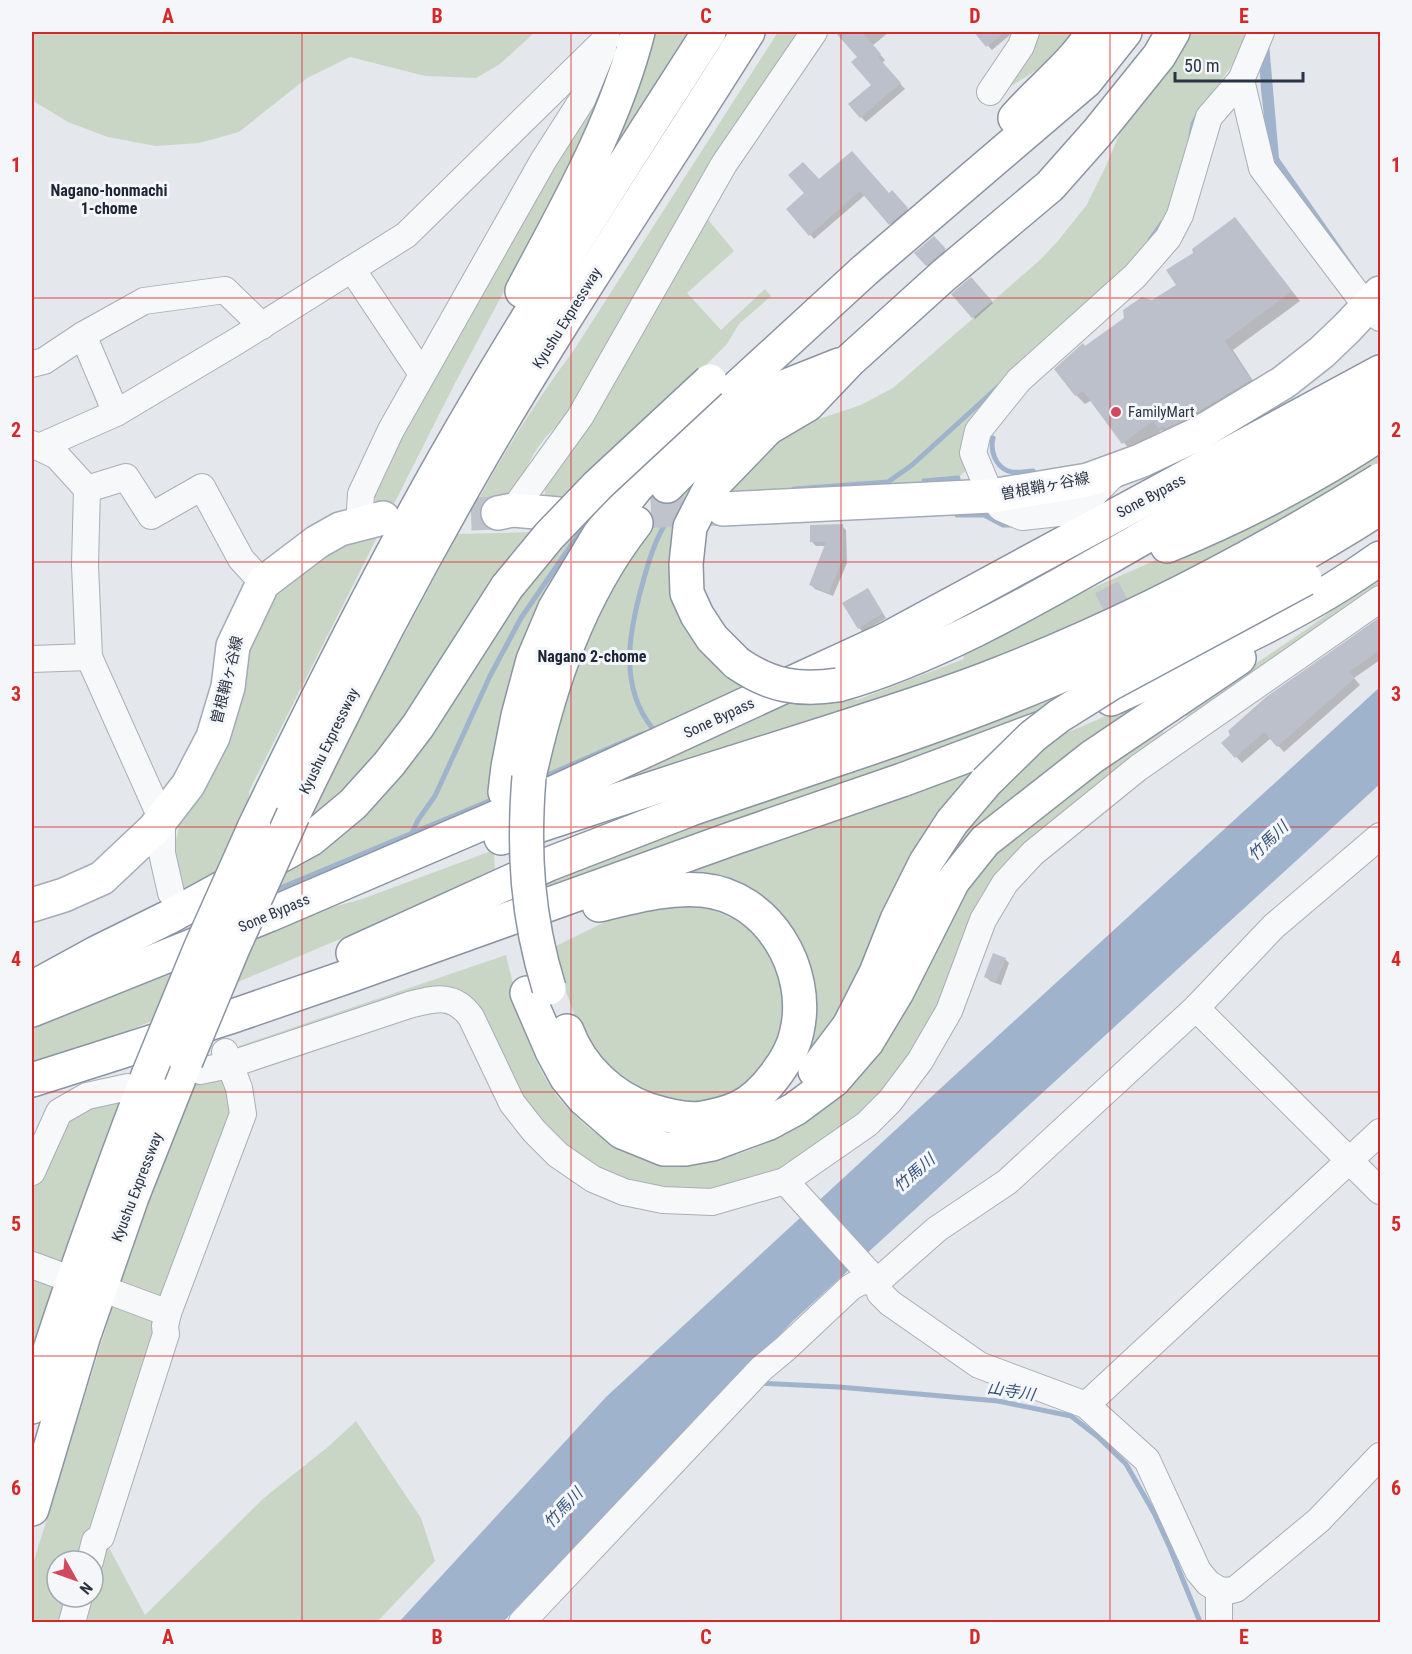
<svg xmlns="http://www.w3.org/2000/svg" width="1412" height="1654" viewBox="0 0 1412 1654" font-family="'Roboto Condensed','Noto Sans JP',sans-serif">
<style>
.green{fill:#c9d6c5}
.water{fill:#9fb4cc}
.shadow{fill:#0003}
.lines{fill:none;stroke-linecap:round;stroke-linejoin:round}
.stream{stroke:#9fb4cc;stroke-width:5}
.building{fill:#bbc0ca}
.minor-tunnel{stroke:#bfc3cb;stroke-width:26;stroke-dasharray:26 13;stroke-linecap:butt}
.major-tunnel{stroke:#bfc3cb;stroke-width:33;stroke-dasharray:33 16;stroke-linecap:butt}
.minor-casing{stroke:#a9aeb7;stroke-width:28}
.major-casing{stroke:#a3abb8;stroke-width:36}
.highway-casing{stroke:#8b94a3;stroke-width:36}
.minor{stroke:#f7f8fa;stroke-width:26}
.major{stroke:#fff;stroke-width:33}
.highway{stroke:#fff;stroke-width:33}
.highway-bridge-casing{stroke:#8b94a3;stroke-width:36;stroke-linecap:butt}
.highway-bridge{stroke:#fff;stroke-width:33}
.grid{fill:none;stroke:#d62828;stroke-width:1.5;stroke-opacity:0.55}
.poi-dot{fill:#d1495b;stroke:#f4f6f9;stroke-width:2}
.labels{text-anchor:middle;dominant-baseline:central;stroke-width:6;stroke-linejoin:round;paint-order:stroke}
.street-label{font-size:15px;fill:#2b3445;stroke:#f4f6f9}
.poi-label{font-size:15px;fill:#2b3445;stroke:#f4f6f9;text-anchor:start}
.neighbourhood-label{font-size:16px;font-weight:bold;fill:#1d2536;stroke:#f4f6f9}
.water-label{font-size:16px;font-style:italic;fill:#34527a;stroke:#f4f6f9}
.neatline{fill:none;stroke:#d62828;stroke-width:2}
.grid-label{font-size:20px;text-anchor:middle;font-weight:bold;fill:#d62828}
</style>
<rect width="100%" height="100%" fill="#e4e7ec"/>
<g class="green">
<polygon points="32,32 535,32 500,64 476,78 425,76 350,57 307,78 239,132 199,143 156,146 108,137 68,122 35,102 32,95"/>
<polygon points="615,32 628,32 582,145 453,387 250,789 246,811 215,879 178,898 171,863 182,813 262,594 382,505 376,502 371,488"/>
<polygon points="651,32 688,32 610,155"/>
<path d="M778 32H802L571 412C562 422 550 431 542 442 519 471 524 500 478 500 507 448 538 398 574 350Z"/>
<polygon points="1035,32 1079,32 1046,64 1008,88"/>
<polygon points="1185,32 1250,32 1237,58 1201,109 1175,202 1149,245 1089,306 979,406 966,428 963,444 966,470 953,483 719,493 727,482 795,427 861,405 893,388 1040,260 1057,242 1086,206 1104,170 1126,119"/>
<polygon points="706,217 734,251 687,293 721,330 765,289 771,296 739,324 727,344 691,380 564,496 545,496 545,485 662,301"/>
<polygon points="678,429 494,801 275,893 286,870 516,600 574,529"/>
<polygon points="1380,445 1380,465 1163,588 970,673 655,770 549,814 653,766 787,698 838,697 857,700 964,659 963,646 1176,551"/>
<polygon points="719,453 674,536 754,687 541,784 546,750 595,609 650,524 685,485"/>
<polygon points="534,532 435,680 359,778 306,823 329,775 458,534"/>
<polygon points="1380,575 1380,589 1194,716 1189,717 1181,714 1304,631"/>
<polygon points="1108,668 1043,715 542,897 540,881"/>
<polygon points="1179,680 1014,799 869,1008 937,863 1036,746 1099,719"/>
<path d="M1163 727 1164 731 1159 744 1057 823 944 1000 903 1069 860 1116 800 1159 758 1180 727 1190 685 1193 602 1175 538 1126 462 996 243 1050 239 1048V1046L506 955C517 999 527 1055 554 1092 559 1100 566 1106 572 1112 616 1159 674 1174 735 1155 757 1149 777 1137 797 1125L951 907 1003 838Z"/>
<polygon points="987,765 845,1012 808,1066 781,1091 802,953 668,878"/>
<polygon points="494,850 495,874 233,984 255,934 294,918 362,899"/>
<polygon points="662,906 704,906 738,921 751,930 774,956 784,991 784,1018 779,1037 771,1057 750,1080 718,1100 691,1104 643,1095 610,1072 579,1028 556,963 554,947 611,919"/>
<polygon points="177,966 154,1020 60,1059 32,1066 32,1026"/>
<polygon points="217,1078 227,1082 239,1097 157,1323 83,1561 57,1561 57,1597 73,1597 65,1622 32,1622 32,1567 122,1276 194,1079"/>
<polygon points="125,1096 32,1357 32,1192 41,1169 76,1108"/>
<polygon points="356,1421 421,1518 435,1561 377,1622 78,1622 85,1597 93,1597 93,1569 101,1543 108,1546 145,1615 265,1497 329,1446"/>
</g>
<g class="water">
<polygon points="1268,32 1279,158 1359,273 1359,278 1380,307 1269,161 1261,90 1259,56"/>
<polygon points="1380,687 1380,784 793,1321 503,1622 399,1622 606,1397 954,1076"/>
</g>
<g class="shadow">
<polygon points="837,32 889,32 872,46 885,60 882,63 905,89 866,122 861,117 873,85 859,57"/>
<polygon points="986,32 1007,32 1010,35 992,50 980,37"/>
<polygon points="819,181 889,195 892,192 911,213 894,227 865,195 814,239 788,209"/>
<polygon points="1235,219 1300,301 1233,350 1259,390 1169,437 1162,430 1133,452 1124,443 1092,400 1085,404 1076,395 1086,348 1178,286 1195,254"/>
<polygon points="933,238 946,252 929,267 916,253"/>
<polygon points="971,279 993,303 975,319 953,294"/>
<polygon points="842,526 846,530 847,563 833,596 815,589 811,585 826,546 816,546 812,542"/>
<polygon points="867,590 886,618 863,632 859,628"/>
<polygon points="1380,618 1380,660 1354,678 1360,685 1284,752 1271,738 1242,763 1224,743 1267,698"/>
<polygon points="1005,959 1009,963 1001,985 990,981 985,976"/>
</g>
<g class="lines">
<g class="stream">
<polyline points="1191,135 1193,124 1198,114"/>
<polyline points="1150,240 1162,223"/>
<path d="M993 438C990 450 995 466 1008 471 1015 474 1026 471 1033 471"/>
<polyline points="924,481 958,478"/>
<polyline points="794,489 888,482 912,465 999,386"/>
<polyline points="957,515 984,515 1003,525 1013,525"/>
<path d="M653 729C618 686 629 631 643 582 648 563 654 543 664 526"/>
<polyline points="541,778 642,734"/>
<polyline points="412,833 418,820 435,796 490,676 521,618 594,512"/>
<polyline points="278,889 494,799"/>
<polyline points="759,1383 839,1387 998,1401 1071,1416 1098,1437 1126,1464 1154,1513 1170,1548 1200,1622"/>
</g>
</g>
<g class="building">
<polygon points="835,32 862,32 881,54 878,57 901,83 860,118 848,104 871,85 851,62 857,57"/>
<polygon points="974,32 1005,32 986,47"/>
<polygon points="852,151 889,193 892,190 908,208 889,225 860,191 809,236 786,209 804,193 788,175 803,162 819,179"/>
<polygon points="1235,217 1292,291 1225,341 1251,380 1189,417 1165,429 1163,426 1159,429 1153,421 1122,444 1083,391 1075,396 1054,369 1083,343 1085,346 1124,318 1123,310 1142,297 1152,300 1176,285 1166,270 1193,253 1192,249"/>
<polygon points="934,236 946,249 926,266 914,253"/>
<polygon points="971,277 992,301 972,318 951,294"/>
<polygon points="843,524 843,558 829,593 809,585 826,542 810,542 810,525"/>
<polygon points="868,588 883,613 858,629 842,603"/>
<polygon points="1380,617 1380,650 1349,672 1355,678 1277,747 1264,732 1235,758 1221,743 1230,735 1228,731 1266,697"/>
<polygon points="993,953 1006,958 996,982 984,977"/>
</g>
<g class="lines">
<polyline class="minor-tunnel" points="1071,518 1131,635"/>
<g class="major-tunnel">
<polyline points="602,513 723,509"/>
<polyline points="422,516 498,513"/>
</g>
<defs>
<g id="minor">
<polyline points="1241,80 1262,168 1367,307 1380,318"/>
<polyline points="990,92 1021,46 1026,32"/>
<polyline points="352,269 422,374"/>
<polyline points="83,335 144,301 225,290 262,326"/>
<polyline points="32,364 44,361 83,335 116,413"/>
<polyline points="32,444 57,456 87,489 85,565 89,657 162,820 162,853 171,893"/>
<polyline points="39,447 116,413 237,341 406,235 607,38"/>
<polyline points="1117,471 1091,497 1068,512 1022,517 1001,508 991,496 973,453 978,431 1019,380 1135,276 1168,238 1180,215 1209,117 1241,80 1261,32"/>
<polyline points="87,489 126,477 151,516 202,487 241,559 263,583"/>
<polyline points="513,510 580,417 724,164 814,32"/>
<polyline points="359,526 361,494 391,430 543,161 582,100 603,49"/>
<polyline points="32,659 89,657"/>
<polyline points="1196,1008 1380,1191"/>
<path d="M200 1071 229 1065 409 1005C434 999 453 992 471 1017L512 1103 534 1131 558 1155 593 1179 624 1192 663 1200 712 1202 785 1181 867 1124 890 1101 920 1061 949 1011 983 920 1005 883 1033 853 1138 768 1380 599"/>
<polyline points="32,1172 59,1112 87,1096 128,1087"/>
<polyline points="785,1181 877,1282 880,1293 890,1303 979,1365 1086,1405 1147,1460 1198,1571 1208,1583 1219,1590 1228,1591 1236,1589 1319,1520 1380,1456"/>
<polyline points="32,1265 59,1275"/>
<polyline points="117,1294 168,1313"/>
<polyline points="1086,1405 1380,1132"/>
<polyline points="90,1561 95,1541 101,1537 166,1334 165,1326 168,1313 243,1114 239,1088 225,1052"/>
<polyline points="72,1622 79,1597"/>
<polyline points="522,1622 761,1369 786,1348 851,1287 862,1281 877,1282 937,1229 1007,1182 1196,1008 1274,926 1380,836"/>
<polyline points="1219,1622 1219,1590"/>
</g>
<g id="major">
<polyline points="723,509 991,496 1088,480 1140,461 1198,434 1284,382 1322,352 1347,328 1380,293"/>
<polyline points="498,513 513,510 559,514"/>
<polyline points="32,905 64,895 102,878 154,829 188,785 213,737 228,687 233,646 263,583 317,542 340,529 383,518"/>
</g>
<g id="highway">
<path d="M1015 118C1040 89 1074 64 1093 32"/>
<path d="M522 291C566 208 615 123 638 32"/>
<polyline points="667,486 688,465 755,406 786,386 839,365"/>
<path d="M1167 546C1240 516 1315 477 1380 434"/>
<polyline points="737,663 712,638 697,615 687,593 686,564 690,527 710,488 768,428 807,405 849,361 943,276 1050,186 1097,133 1159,56 1173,32"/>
<path d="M838 685C936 657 1032 601 1120 551 1207 501 1294 452 1380 402"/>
<path d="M1111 699C1203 657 1298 617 1380 558"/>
<path d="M529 777C549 687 578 597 636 523"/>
<polyline points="505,792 508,767 518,716 533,660 555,608 599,535 636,488 693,428 865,270 1086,81 1125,32"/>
<path d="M293 815C350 696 411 579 477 464 562 317 658 176 748 32"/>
<path d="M254 828C318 695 384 563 458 435 537 298 624 165 709 32"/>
<polyline points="501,838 690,776 842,728"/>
<polyline points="353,953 549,864 691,809 847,756"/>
<polyline points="32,988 96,953 169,917 311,839 353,804 389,764 418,726 507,587"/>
<polyline points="527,993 552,1051 566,1077 584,1099 622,1132 664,1149 685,1149 712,1144 769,1123 795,1109 834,1080 867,1042 897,992 953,881 985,841 1092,757 1239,658"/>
<polyline points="32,1010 269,915 553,793 885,640 1380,372"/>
<path d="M567 1031C581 1068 611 1097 649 1110 665 1115 686 1121 703 1118 714 1116 727 1113 738 1108 763 1097 792 1058 797 1031 811 969 768 896 702 890 667 887 633 897 599 905"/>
<polyline points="815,1071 849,1026 876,973 897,920 926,862 952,822 986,782"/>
<polyline points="32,1080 236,1015 352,975 731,839 902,780 1044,727"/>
<path d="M32 1407C66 1294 107 1183 149 1073"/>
<polyline points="32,1509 84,1335 132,1197 186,1061"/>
</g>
</defs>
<use href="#minor" class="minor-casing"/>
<use href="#major" class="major-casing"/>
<use href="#highway" class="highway-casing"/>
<use href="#minor" class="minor"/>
<use href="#major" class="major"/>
<use href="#highway" class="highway"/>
<defs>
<g id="highway-bridge">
<polyline points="507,587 549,536 598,485 710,381"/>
<path d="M737 663C770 686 799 691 838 685"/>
<path d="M842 728C893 711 946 695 996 675 1130 623 1259 555 1380 480"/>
<path d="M847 756C900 738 953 720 1005 699 1135 647 1262 583 1380 508"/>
<path d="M529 777C523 851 527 917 549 988"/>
<polyline points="986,782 1033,736 1059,716 1110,684 1305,579"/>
<polyline points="186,1061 233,948 293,815"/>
<polyline points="149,1073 200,949 254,828"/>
</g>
</defs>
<use href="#highway-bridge" class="highway-bridge-casing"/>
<use href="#highway-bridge" class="highway-bridge"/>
</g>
<path class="grid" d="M302 32V1622M571 32V1622M841 32V1622M1110 32V1622M32 298H1380M32 562H1380M32 827H1380M32 1092H1380M32 1356H1380"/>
<circle class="poi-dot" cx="1116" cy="412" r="6"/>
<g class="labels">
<g class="street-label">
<text transform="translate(567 318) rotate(-58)">Kyushu Expressway</text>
<text transform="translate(1045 486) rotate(-11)">曽根鞘ヶ谷線</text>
<text transform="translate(1151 496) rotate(-28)">Sone Bypass</text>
<text transform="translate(227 680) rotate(-76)">曽根鞘ヶ谷線</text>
<text transform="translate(719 718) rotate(-25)">Sone Bypass</text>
<text transform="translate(329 741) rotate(-64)">Kyushu Expressway</text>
<text transform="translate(274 913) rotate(-23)">Sone Bypass</text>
<text transform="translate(137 1187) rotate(-69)">Kyushu Expressway</text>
</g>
<g class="poi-label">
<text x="1128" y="412">FamilyMart</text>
</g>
<g class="neighbourhood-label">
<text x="109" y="190">Nagano-honmachi<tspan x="109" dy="18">1-chome</tspan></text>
<text x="592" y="656">Nagano 2-chome</text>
</g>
<g class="water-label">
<text transform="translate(1268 841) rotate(-44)">竹馬川</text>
<text transform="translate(914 1173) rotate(-41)">竹馬川</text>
<text transform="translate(1011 1391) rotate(9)">山寺川</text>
<text transform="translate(563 1508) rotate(-47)">竹馬川</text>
</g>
</g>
<rect width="1412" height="1654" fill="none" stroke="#f4f6f9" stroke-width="66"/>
<g transform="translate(75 1579) rotate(130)"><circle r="28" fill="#f4f6f9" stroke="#a4a8b1" stroke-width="1.5"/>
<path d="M0-4.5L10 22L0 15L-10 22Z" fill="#d1495b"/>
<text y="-9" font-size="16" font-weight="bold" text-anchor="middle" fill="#2b3445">N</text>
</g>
<path d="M1175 72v9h128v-9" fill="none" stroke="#2b3445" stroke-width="3"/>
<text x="1184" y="72" font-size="18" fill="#2b3445" stroke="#f4f6f9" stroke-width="4.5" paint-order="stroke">50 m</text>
<rect x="33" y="33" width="1346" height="1588" class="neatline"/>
<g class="grid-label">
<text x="168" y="23">A</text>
<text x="437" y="23">B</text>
<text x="706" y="23">C</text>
<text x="975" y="23">D</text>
<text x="1244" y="23">E</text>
<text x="16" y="172">1</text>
<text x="1396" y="172">1</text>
<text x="16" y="437">2</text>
<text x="1396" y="437">2</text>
<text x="16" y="701">3</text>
<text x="1396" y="701">3</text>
<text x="16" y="966">4</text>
<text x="1396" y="966">4</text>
<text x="16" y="1231">5</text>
<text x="1396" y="1231">5</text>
<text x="16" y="1495">6</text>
<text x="1396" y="1495">6</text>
<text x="168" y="1644">A</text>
<text x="437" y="1644">B</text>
<text x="706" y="1644">C</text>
<text x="975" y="1644">D</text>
<text x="1244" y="1644">E</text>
</g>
</svg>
